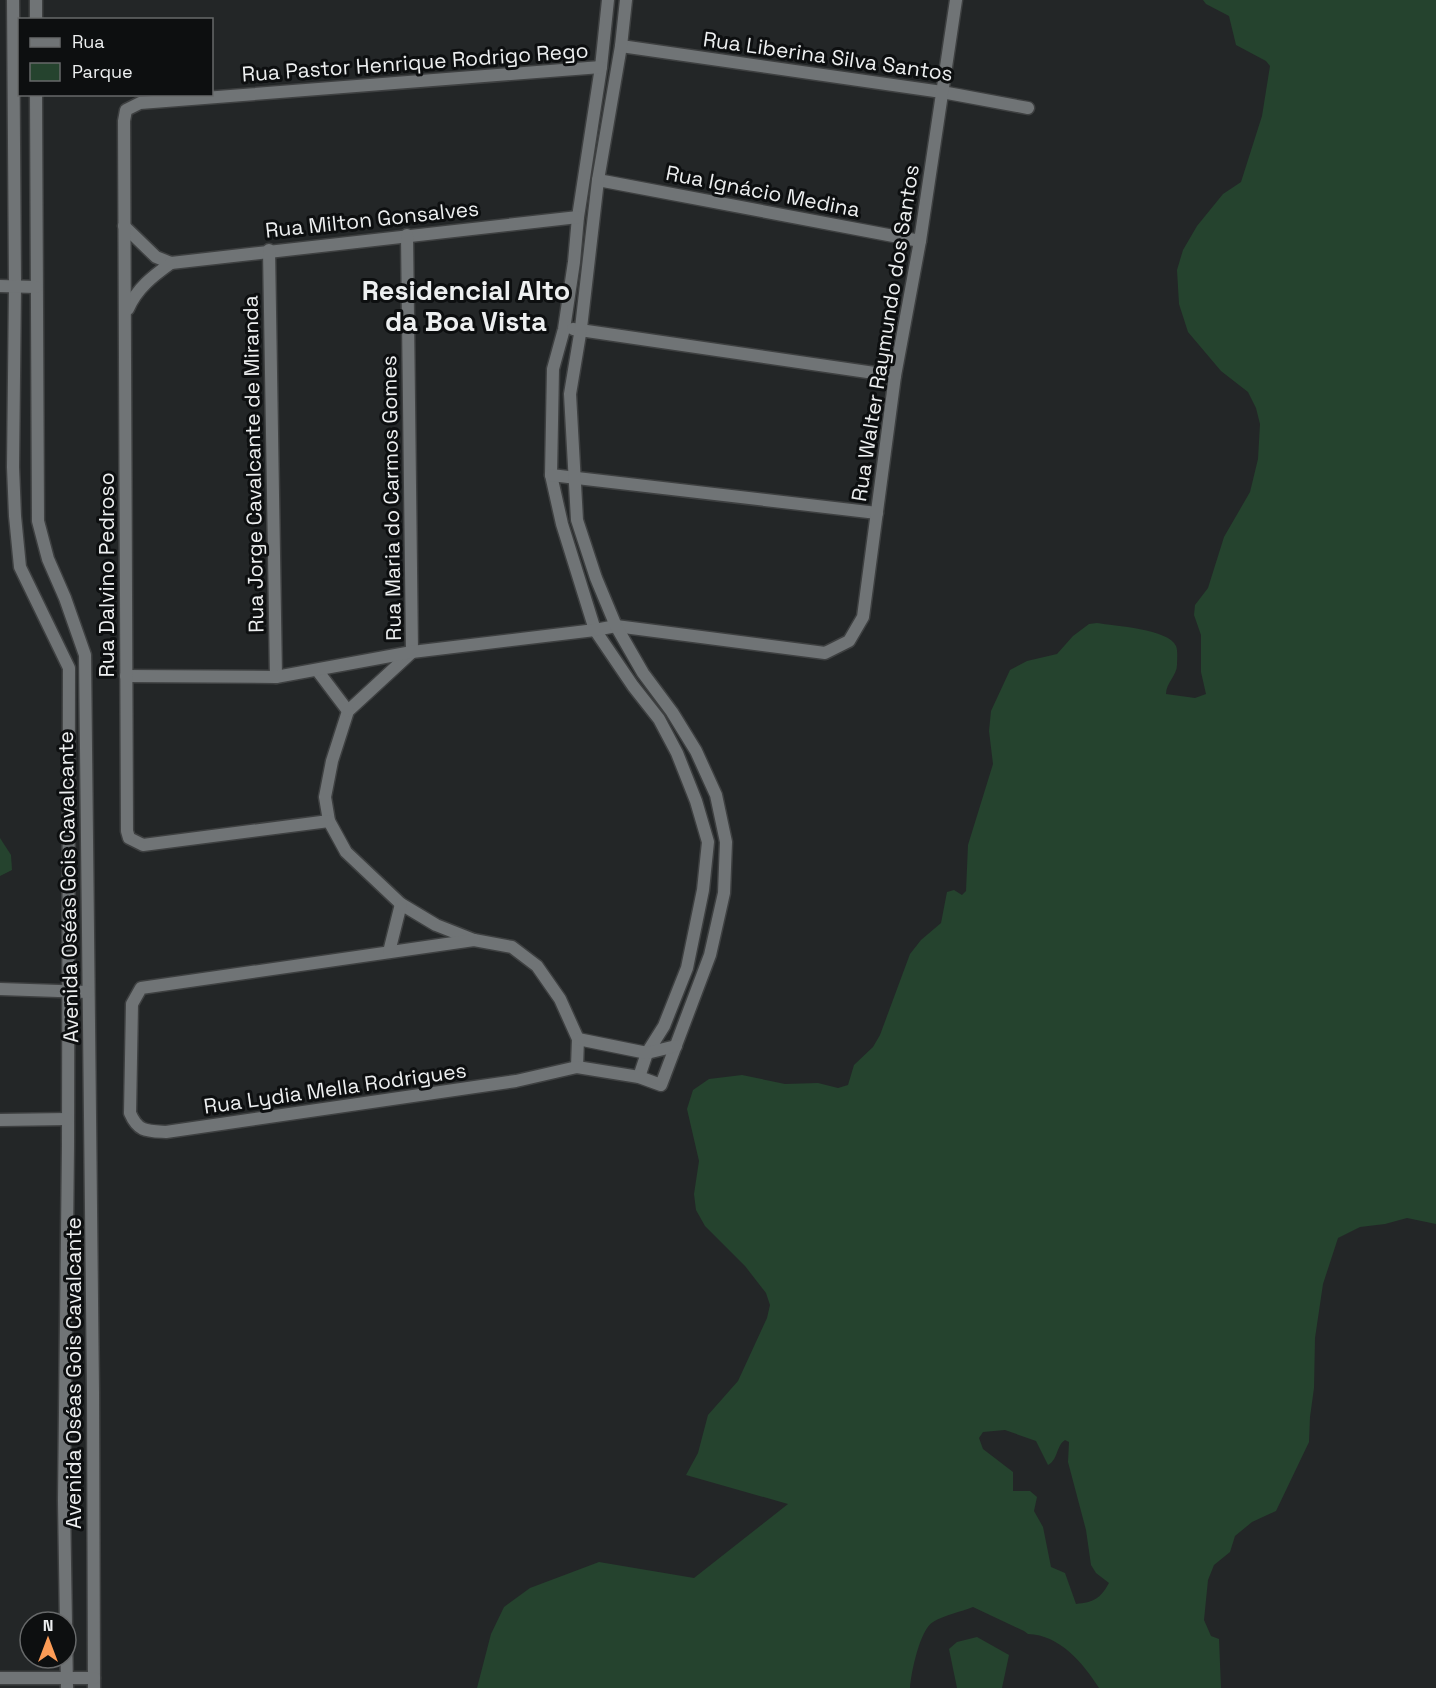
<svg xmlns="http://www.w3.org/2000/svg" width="1436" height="1688" viewBox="0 0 1436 1688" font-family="'Space Grotesk',sans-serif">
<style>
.green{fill:#25432e;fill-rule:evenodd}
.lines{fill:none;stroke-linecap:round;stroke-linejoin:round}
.street-casing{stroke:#3e4041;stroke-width:15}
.street{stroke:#707476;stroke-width:12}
.labels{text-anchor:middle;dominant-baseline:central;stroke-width:6;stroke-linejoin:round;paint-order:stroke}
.street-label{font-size:21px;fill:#edeff0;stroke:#0d0f10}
.district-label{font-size:27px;font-weight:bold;fill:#edeff0;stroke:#0d0f10}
</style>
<rect width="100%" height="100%" fill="#232627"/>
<g class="green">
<path d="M1203 0H1436V1224L1407 1218 1385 1224 1360 1227 1338 1238 1323 1284 1315 1338 1314 1388 1310 1417 1309 1442 1276 1511 1252 1522 1235 1536 1230 1552 1214 1565 1208 1580 1204 1620 1211 1636 1219 1639 1221 1688H1099C1083 1663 1060 1635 1028 1634L1024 1631 973 1607C961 1612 944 1615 933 1622 920 1629 911 1673 910 1688H477L491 1634 504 1607 530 1588 599 1562 694 1578 788 1504 686 1475 698 1453 708 1415 738 1381 767 1318 770 1305 766 1293 745 1266 705 1226 696 1210 694 1194 699 1161 687 1109 693 1090 709 1079 742 1075 785 1084 818 1083 838 1088 848 1085 854 1065 873 1047 880 1035 910 954 921 940 941 923 947 892 954 890 962 895 966 891 968 845 993 764 989 731 991 711 1010 670 1027 661 1057 654 1073 636 1089 624 1097 623C1114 626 1169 629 1176 646 1178 651 1177 660 1177 665 1177 675 1166 683 1166 694L1195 698 1206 694 1201 672V635L1194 615 1195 605 1208 588 1224 537 1250 492 1258 459 1260 424 1256 408 1248 392 1221 371 1188 332 1179 304 1177 270 1183 250 1197 226 1223 194 1241 182 1262 116 1270 66 1266 61 1236 45 1229 16 1206 4ZM1005 1430 1036 1441 1048 1465C1058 1460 1056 1446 1065 1440L1069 1442 1068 1462 1086 1530 1091 1565 1096 1573 1109 1583C1100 1599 1094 1602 1076 1604L1065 1573 1051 1567 1043 1527 1034 1511 1037 1497 1030 1491H1013V1472L983 1449 979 1438 983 1432Z"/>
<polygon points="0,838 11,855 12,870 0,876"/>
<polygon points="977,1637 1009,1655 1002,1688 957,1688 949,1649 957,1642"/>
</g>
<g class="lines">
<defs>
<g id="street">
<polyline points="13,0 15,286 13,467 15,516 20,567 69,668 68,1146 64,1501 67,1688"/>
<polyline points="36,0 36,20"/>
<polyline points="608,0 601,67 578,217 574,262 564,329 553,369 551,475 562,524 595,630 633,686 659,719 677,753 696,801 708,842 703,890 687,968 664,1026 647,1053 639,1077"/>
<polyline points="621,46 942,92 1028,108"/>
<polyline points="36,94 38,521 48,559 65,598 85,655 93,1392 94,1688"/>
<polyline points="598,180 920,241"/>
<polyline points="124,226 156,257 171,263 578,217"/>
<polyline points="407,235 412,652 348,711 332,761 325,797 329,821 346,852 401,904 436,925 474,940 512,947 537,966 560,999 578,1039 577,1067"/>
<polyline points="269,250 276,677"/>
<polyline points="0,286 36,287"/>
<path d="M128 309C137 288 153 276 171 263"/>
<polyline points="573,329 895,376"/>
<polyline points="551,475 877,513"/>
<polyline points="317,670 348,711"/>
<polyline points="126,676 276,677 412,652 595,630 616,626 825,653 849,641 863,617 895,376 920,241 956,0"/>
<polyline points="329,821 143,845 129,838 127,831 124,121 126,110 140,103 601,67"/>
<path d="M474 940 141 988 132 1004 130 1113C138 1132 147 1131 166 1132L516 1081 577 1067 639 1077 661 1085 710 955 724 893 726 842 716 795 696 751 672 712 643 673 616 626 596 578 577 520 570 394 581 328 598 180 621 46 626 0"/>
<polyline points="389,952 401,904"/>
<polyline points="0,989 88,992"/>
<polyline points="578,1039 647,1053 676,1046"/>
<polyline points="0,1120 67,1119"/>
<polyline points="0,1678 94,1678"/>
</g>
</defs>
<use href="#street" class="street-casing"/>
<use href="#street" class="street"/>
</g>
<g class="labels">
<g class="street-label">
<text transform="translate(828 56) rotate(8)">Rua Liberina Silva Santos</text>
<text transform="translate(415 62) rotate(-4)">Rua Pastor Henrique Rodrigo Rego</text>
<text transform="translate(763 191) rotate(11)">Rua Ignácio Medina</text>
<text transform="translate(372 219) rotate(-6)">Rua Milton Gonsalves</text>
<text transform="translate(885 333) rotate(-81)">Rua Walter Raymundo dos Santos</text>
<text transform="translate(253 464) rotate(-91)">Rua Jorge Cavalcante de Miranda</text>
<text transform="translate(391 498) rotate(-91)">Rua Maria do Carmos Gomes</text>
<text transform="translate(106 575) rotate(-90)">Rua Dalvino Pedroso</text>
<text transform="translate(68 887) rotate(-91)">Avenida Oséas Gois Cavalcante</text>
<text transform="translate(335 1088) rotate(-8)">Rua Lydia Mella Rodrigues</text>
<text transform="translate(73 1373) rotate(-90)">Avenida Oséas Gois Cavalcante</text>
</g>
<g class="district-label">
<text x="466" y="290">Residencial Alto<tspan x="466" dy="31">da Boa Vista</tspan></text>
</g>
</g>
<rect x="18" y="18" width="195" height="78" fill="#0d0f10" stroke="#67696a" stroke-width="1.5"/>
<rect x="30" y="38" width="30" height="9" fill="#707476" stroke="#67696a" stroke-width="1.5"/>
<text x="72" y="48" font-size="18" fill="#edeff0">Rua</text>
<rect x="30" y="63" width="30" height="18" fill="#25432e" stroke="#67696a" stroke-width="1.5"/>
<text x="72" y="78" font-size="18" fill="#edeff0">Parque</text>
<g transform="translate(48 1640)"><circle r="28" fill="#0d0f10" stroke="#67696a" stroke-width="1.5"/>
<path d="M0-4.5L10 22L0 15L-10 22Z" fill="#fd9c56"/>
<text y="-9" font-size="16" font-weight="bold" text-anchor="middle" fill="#edeff0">N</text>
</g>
</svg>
